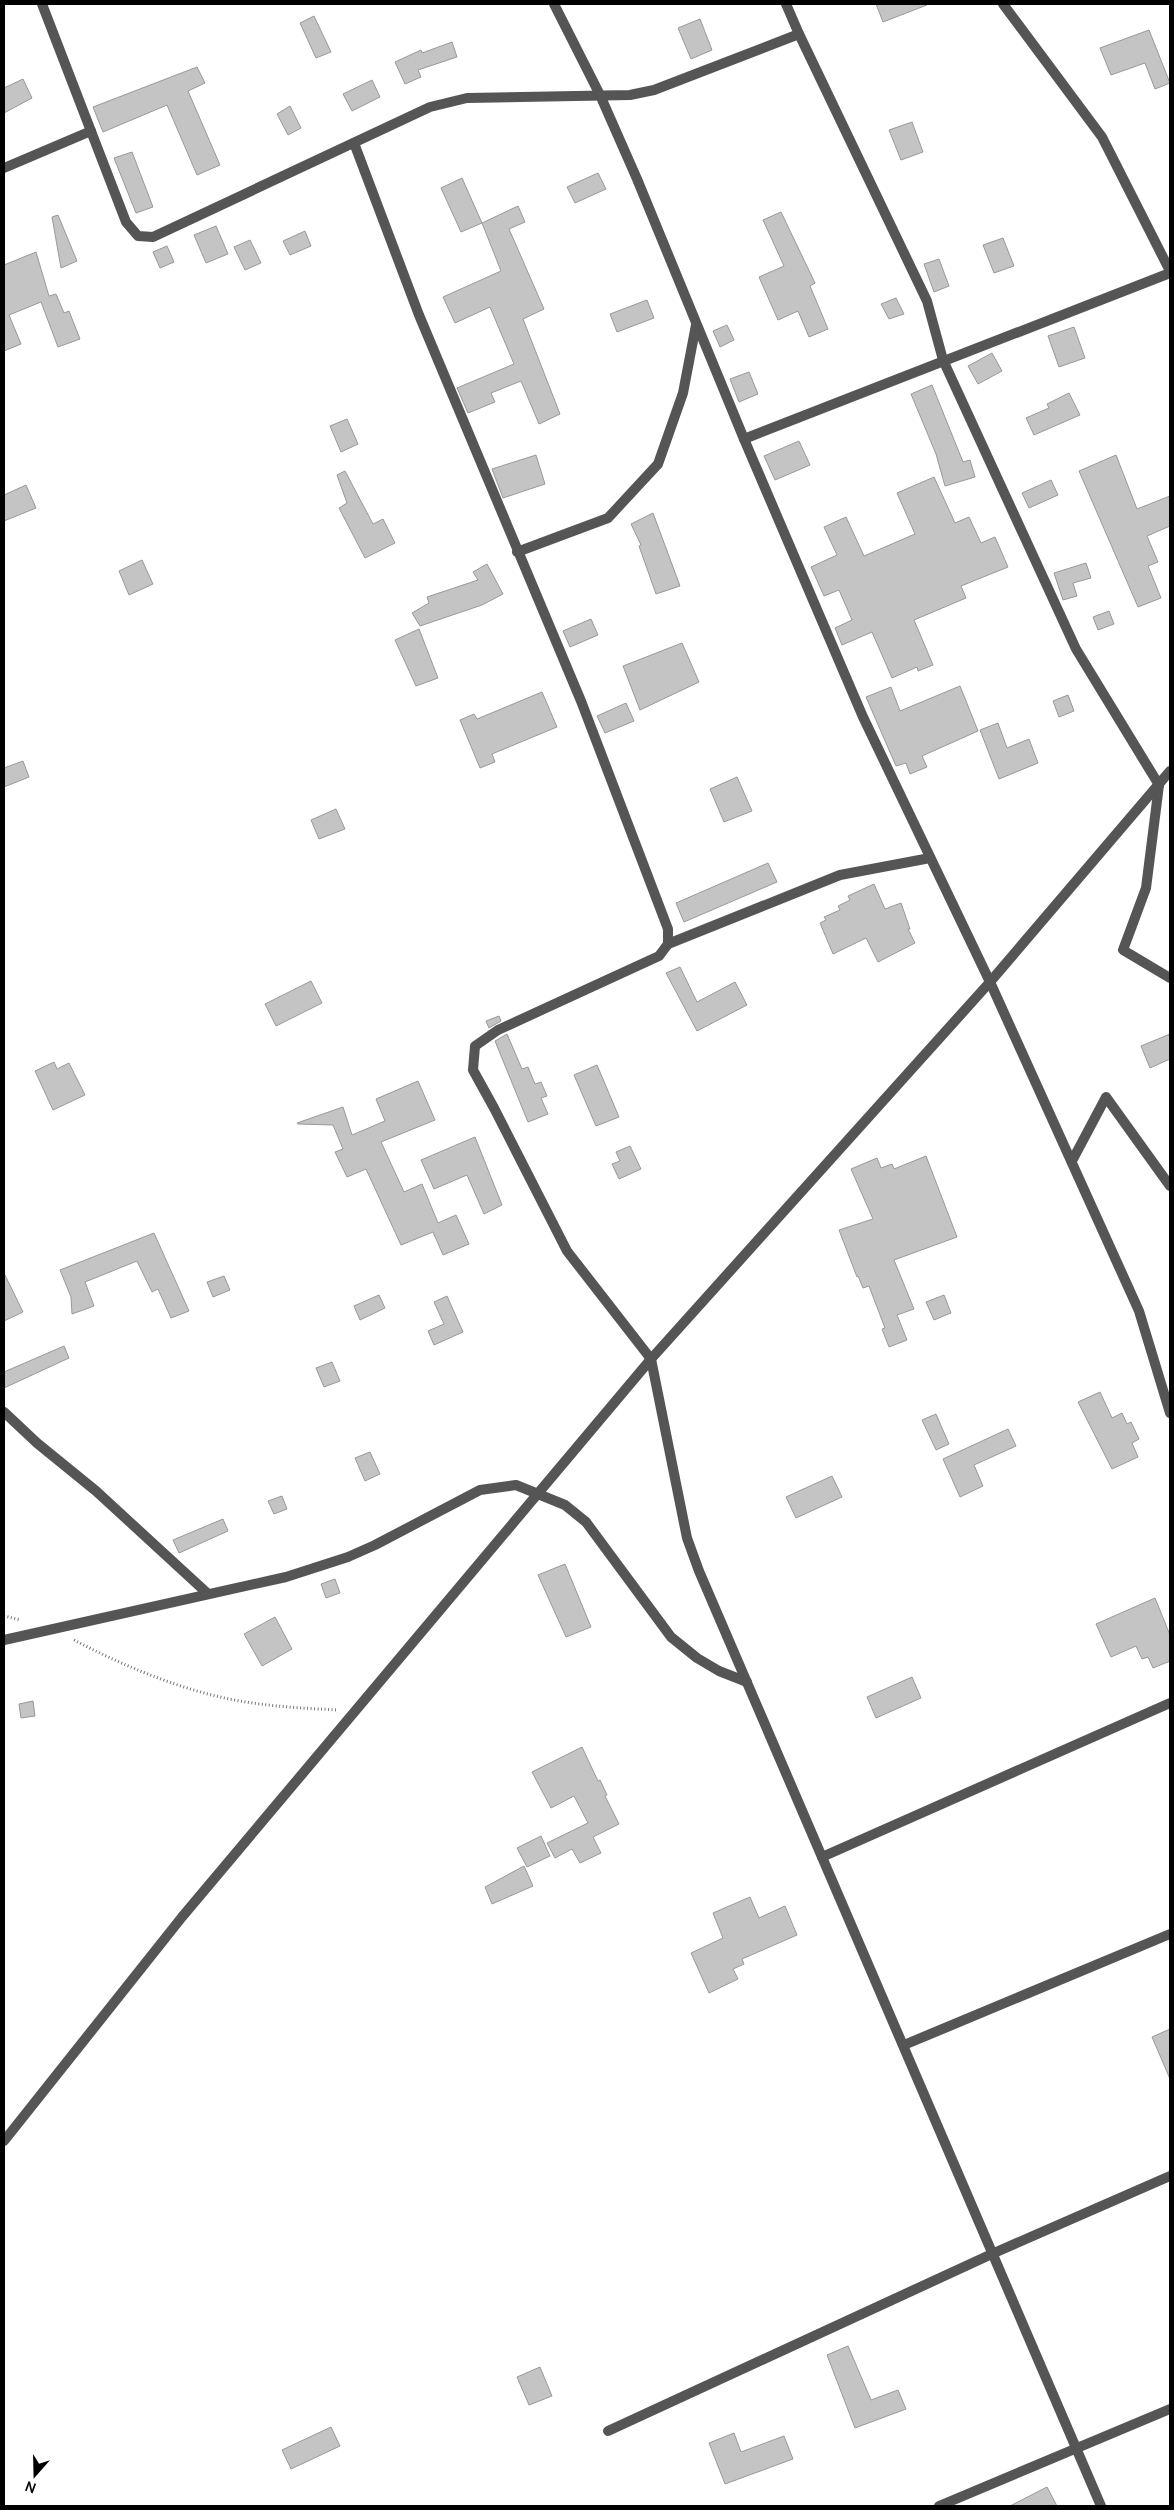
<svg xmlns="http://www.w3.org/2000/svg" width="1174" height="2510" viewBox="0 0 1174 2510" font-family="Manrope,sans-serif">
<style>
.building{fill:#c4c4c4;stroke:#999}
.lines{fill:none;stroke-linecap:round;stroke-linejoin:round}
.path{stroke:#777;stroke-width:3;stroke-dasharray:1 2.5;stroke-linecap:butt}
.minor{stroke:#555;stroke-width:10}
</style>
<rect width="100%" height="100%" fill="#fff"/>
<g class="building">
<polygon points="876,4 927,4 927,5 883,22"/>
<polygon points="314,16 331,52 316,58 300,23"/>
<polygon points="700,19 712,50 691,59 678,28"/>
<polygon points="1149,30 1170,83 1155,89 1145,63 1111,75 1100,48"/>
<polygon points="452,42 457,57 418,70 421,77 405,84 395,62 421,50 422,53"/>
<polygon points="197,67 205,83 188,91 220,165 197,175 167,105 103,132 93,107"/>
<polygon points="23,79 32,98 4,113 4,88"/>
<polygon points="372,80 380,97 352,111 343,94"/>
<polygon points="290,106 301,128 288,135 277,114"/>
<polygon points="912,122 923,152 901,160 889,130"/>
<polygon points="132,152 153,207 136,213 114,158"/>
<polygon points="598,173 606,189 575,203 567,187"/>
<polygon points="462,178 482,223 461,232 441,188"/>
<polygon points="518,206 525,222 509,229 544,309 523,319 560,414 539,424 521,381 491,393 495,402 468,413 457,388 514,364 490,307 455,323 443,297 501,271 482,223"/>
<polygon points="781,212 815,283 810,286 828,329 809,337 798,311 778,320 759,277 784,266 763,220"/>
<polygon points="58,215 77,261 61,268 52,217"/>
<polygon points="216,226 228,254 206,263 194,235"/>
<polygon points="305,231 311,246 290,255 283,241"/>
<polygon points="1003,238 1014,266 994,273 983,245"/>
<polygon points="250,240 261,263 245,270 234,247"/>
<polygon points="167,246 174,262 160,268 153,252"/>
<polygon points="36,252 49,296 56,294 64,313 69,311 80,339 58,347 41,302 9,315 21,344 4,351 4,265"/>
<polygon points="939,259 949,286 934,292 924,264"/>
<polygon points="896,298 904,314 889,319 881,304"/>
<polygon points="647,300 654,318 617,332 610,314"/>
<polygon points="727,325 734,340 720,347 713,331"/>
<polygon points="1074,327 1085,358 1059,367 1048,336"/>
<polygon points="992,353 1002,371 978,384 968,366"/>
<polygon points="749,372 758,394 739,402 730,379"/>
<polygon points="932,385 963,462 970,460 975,477 945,486 936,454 911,394"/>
<polygon points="1069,393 1080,415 1034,435 1026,418 1049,408 1047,404"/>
<polygon points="347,419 358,444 341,452 330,426"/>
<polygon points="799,441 810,465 775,480 764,456"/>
<polygon points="536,455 545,484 503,498 492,469"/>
<polygon points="1116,455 1137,509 1170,496 1170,526 1147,536 1158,562 1148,566 1161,598 1138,607 1079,471"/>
<polygon points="345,471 373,524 383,519 395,543 365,558 339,508 347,503 337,475"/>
<polygon points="934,477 955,523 969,517 981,543 995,537 1008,567 961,586 966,598 914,620 933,665 918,671 917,667 892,678 872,632 842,645 835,628 852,620 839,590 824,596 811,567 837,555 824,527 846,517 864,556 915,534 897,493"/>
<polygon points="1051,480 1058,495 1029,508 1022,493"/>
<polygon points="26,485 36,508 4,521 4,495"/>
<polygon points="653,513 680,586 656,594 639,546 641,545 631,524"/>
<polygon points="142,560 153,584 129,595 119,571"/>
<polygon points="1086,563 1091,578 1073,583 1077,596 1063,600 1054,573"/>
<polygon points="487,564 503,594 482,605 420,626 412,613 429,603 427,597 478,580 473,572"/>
<polygon points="1109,611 1114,624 1098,630 1093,617"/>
<polygon points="591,619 598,635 570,647 563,631"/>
<polygon points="419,629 438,678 416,686 395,640"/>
<polygon points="682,643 699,682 640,710 623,666"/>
<polygon points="960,686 978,731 922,756 927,767 910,774 906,763 896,766 866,697 891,687 900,711"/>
<polygon points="542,692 557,727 492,754 495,762 480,768 460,720 474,714 477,719"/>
<polygon points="1068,695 1074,711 1059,717 1053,701"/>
<polygon points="626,703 634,721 605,733 597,716"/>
<polygon points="998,723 1007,748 1029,739 1038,763 999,779 980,730"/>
<polygon points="23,761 29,777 4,787 4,768"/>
<polygon points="737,777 752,811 724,822 710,789"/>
<polygon points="336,809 345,829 319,839 311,820"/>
<polygon points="768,863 777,882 684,922 676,903"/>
<polygon points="874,884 885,909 901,903 910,929 908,929 915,943 878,962 866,938 833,954 820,923 826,920 824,917 840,910 838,906 850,900 848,896"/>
<polygon points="680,967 697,1002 735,982 747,1005 697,1031 666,973"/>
<polygon points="311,981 322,1003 276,1026 265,1004"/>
<polygon points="499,1016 501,1021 489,1028 486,1021"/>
<polygon points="507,1034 522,1069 528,1067 535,1084 541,1082 547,1096 541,1098 548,1114 528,1122 495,1041"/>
<polygon points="1170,1034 1170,1059 1150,1068 1141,1046"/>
<polygon points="54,1062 57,1069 69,1063 85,1095 53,1110 35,1071"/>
<polygon points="597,1065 619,1117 596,1126 574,1075"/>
<polygon points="418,1081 435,1120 381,1142 404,1192 422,1184 438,1223 456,1215 469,1244 443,1255 433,1232 401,1245 366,1169 347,1177 335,1152 343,1149 333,1125 298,1124 297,1123 343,1107 352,1135 385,1121 376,1099"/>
<polygon points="475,1137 502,1205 484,1214 467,1175 434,1189 421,1160"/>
<polygon points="630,1146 641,1169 619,1179 612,1164 620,1161 616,1152"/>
<polygon points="926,1156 957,1237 894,1260 914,1309 897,1315 907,1340 889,1347 882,1329 885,1328 869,1286 863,1288 858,1276 857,1277 839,1230 873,1219 851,1169 877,1158 881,1168 892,1164 894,1169"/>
<polygon points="154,1233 189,1311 171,1318 158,1289 152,1292 137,1261 85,1282 94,1306 72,1314 71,1297 60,1270"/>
<polygon points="4,1273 23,1312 4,1321"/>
<polygon points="224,1276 230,1290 213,1297 207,1282"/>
<polygon points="379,1295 385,1308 360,1320 354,1306"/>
<polygon points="944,1295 951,1313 934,1320 926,1302"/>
<polygon points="447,1296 463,1332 434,1345 428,1331 444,1324 434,1302"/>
<polygon points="64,1346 69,1358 4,1388 4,1372"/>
<polygon points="332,1362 340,1381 324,1387 316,1368"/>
<polygon points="1100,1392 1112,1418 1122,1413 1127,1424 1131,1422 1139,1439 1132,1443 1138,1457 1112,1469 1078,1402"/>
<polygon points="936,1414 949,1444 936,1450 922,1420"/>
<polygon points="1008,1429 1016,1446 974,1465 983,1486 960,1497 943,1459"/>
<polygon points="370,1452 380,1474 365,1481 355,1458"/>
<polygon points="832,1476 842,1497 796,1518 786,1497"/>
<polygon points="282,1496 287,1509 274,1514 268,1501"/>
<polygon points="223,1519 228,1531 179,1553 173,1540"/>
<polygon points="565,1564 591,1627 566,1637 538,1575"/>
<polygon points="335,1579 340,1593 326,1598 321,1584"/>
<polygon points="1155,1598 1170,1635 1170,1661 1153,1668 1148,1657 1142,1659 1136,1646 1111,1657 1096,1624"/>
<polygon points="275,1617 292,1649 262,1666 244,1634"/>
<polygon points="912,1677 921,1698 876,1718 867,1697"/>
<polygon points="33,1701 35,1716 21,1718 19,1704"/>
<polygon points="582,1747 598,1781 600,1780 607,1795 605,1796 619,1824 593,1837 601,1853 580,1863 572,1849 555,1858 547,1843 588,1823 574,1796 551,1808 532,1772"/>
<polygon points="541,1836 550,1856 527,1867 517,1848"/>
<polygon points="524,1866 533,1886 492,1904 485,1887"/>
<polygon points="750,1897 759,1918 785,1906 797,1935 742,1959 744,1964 733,1969 738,1979 709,1993 691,1953 723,1938 713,1913"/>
<polygon points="1170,2029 1170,2079 1152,2037"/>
<polygon points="848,2346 871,2400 898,2390 906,2409 855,2428 827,2355"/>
<polygon points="540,2367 552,2396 529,2405 517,2377"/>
<polygon points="331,2427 340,2446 291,2469 282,2450"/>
<polygon points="734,2433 741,2452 784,2436 793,2459 725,2484 709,2443"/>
<polygon points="1047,2487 1057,2506 1010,2506"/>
</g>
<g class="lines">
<g class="path">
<polyline points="4,1616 21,1620"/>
<path d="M74 1640C120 1664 169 1685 220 1697 259 1706 299 1708 338 1710"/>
</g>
<g class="minor">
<polyline points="42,4 126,222 138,236 153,237 430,107 467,98 630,95 654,90 799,34 786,4"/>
<polyline points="554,4 600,95 637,179 744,439 863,717 990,982 1139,1311 1170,1413"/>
<polyline points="1003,4 1102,137 1170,271"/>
<polyline points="799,34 927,301 943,360 1076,649 1159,785 1146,888 1123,950 1170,978"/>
<polyline points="354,143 419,315 581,701 668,929 668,944 659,956 498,1030 475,1046 473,1070 494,1108 567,1251 651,1359 687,1538 699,1571 1101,2506"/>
<polyline points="4,168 91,131"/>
<polyline points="744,439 1170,273"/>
<polyline points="517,552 608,518 658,464 683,393 696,325"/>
<polyline points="668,944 840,875 930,858"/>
<polyline points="1072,1161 1106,1097 1170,1186"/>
<polyline points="4,1412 37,1443 96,1491 207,1593"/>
<polyline points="4,1640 286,1577 348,1557 375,1545 480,1490 516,1485 565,1505 586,1522 671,1637 697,1658 719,1671 747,1682"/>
<polyline points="822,1857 1170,1703"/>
<polyline points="904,2045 1170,1934"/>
<polyline points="4,2141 182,1917 651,1359 990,982 1170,771"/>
<polyline points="608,2431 994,2253 1170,2176"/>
<polyline points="939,2506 1170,2409"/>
</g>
</g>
<rect width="1174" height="2510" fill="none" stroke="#000000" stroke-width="10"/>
<g transform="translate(35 2475) rotate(200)" stroke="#ffffff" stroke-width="4" paint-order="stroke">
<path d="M0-4L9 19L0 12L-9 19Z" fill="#000000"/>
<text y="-8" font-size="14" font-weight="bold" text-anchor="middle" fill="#000000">N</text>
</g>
</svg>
